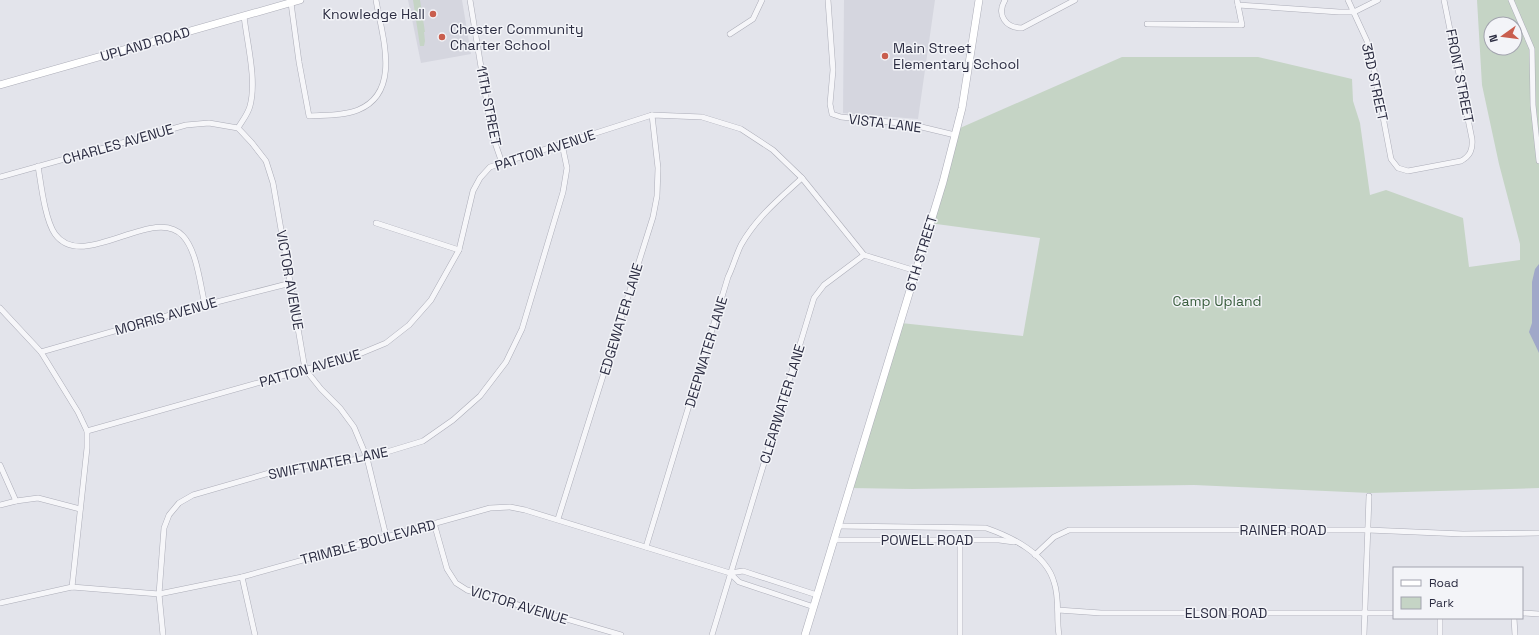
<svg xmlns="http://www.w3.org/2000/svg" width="1539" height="635" viewBox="0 0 1539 635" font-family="'Space Grotesk',sans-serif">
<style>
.built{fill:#d5d6df}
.green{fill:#c5d4c5;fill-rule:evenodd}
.water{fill:#a0a8c9}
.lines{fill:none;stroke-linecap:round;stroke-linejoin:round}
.street-casing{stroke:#acadb8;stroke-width:6}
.secondary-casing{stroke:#acadb8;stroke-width:8}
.street{stroke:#f6f6f9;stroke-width:5}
.secondary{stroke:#fff;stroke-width:7}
.poi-dot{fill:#c95e4e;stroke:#f3f4f8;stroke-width:1.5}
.labels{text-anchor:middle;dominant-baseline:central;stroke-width:3;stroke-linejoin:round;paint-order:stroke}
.poi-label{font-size:14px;fill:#2c2d42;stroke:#f3f4f8;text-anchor:start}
.street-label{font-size:14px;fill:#2c2d42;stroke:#f3f4f8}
.park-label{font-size:14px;fill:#395d3d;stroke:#f3f4f8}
</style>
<rect width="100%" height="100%" fill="#e3e4eb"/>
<g class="built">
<polygon points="408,0 462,0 471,54 421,63"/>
<polygon points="844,0 935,0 918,119 843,113"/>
</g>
<g class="green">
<polygon points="413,0 420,0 425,32 424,32 425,41 424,46 420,46"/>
<path d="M1477 0H1539V488L1370 493 1194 485 912 489 850 488 901 323 1023 336 1040 238 929 223 960 128 1122 57H1258L1352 79 1353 101 1360 123 1370 195 1386 190 1463 218 1469 267 1520 260V244L1499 164 1482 85ZM1491 24H1515V48H1491Z"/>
</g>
<polygon class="water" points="1539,264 1539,353 1529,332 1532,323 1532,282 1535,269"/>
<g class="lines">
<defs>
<g id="street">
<polyline points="470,0 492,134 502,163"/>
<polyline points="828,0 833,70 830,104 832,114 841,117 909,124 955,135"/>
<path d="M1005 0C996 15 1006 28 1022 28L1075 0"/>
<path d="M1348 0 1367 41 1372 59 1391 159 1398 168 1408 171 1461 161C1470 156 1473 150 1472 139L1444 0"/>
<polyline points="1511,0 1532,49 1533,105 1539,161"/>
<path d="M291 3 299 62 309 116C325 115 343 116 358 110 402 92 382 36 376 0"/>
<polyline points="1238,5 1339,12 1354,12 1378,0"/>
<path d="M244 16C247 43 257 80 250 106 248 114 242 121 238 128L252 143 266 161 273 183 305 369 321 389 340 408 354 427 367 458 386 536"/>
<polyline points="1147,24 1242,25 1237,0"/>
<polyline points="730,34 753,19 762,0"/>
<path d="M38 166C41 184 45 220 55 234 83 273 154 204 183 236 197 251 200 284 205 305"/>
<polyline points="0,177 186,125 209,123 238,128"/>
<polyline points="376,223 459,250"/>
<polyline points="0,308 41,352 78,412 87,431 87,448 72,587"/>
<polyline points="41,352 205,305 291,283"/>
<polyline points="87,431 357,355 386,343 409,325 431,300 459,250 473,191 480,178 490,167 652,115 702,117 741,129 773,150 802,178 864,255 916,271"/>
<polyline points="0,465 16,501"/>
<polyline points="0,505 16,501 38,498 80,509"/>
<polyline points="558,519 653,217 657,196 658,168 652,115"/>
<polyline points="434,523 447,569 456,583 467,590 621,635"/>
<path d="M838 526 986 528C1012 537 1046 554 1054 582 1060 599 1056 618 1059 635"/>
<polyline points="834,540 999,540 1014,542"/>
<polyline points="960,540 960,635"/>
<path d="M646 547 728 277C733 267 736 255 741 245 756 218 779 199 802 178"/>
<polyline points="1035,555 1054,537 1069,530 1368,530 1463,534 1539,533"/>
<polyline points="730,573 739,582 814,607"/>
<polyline points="242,577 255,635"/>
<polyline points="0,603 72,587 159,594 242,577 490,508 510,507 525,510 730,573 743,571 817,595"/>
<polyline points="1058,610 1101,613 1394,613"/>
<polyline points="1522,613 1539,614"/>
<polyline points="1514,618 1515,635"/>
<polyline points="163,635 159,594 164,528 169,515 179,503 193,495 283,469 367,458 423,441 453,420 480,396 506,362 522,329 563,192 567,168 562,144"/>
<polyline points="712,635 814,298 824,285 864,255"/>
<polyline points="1364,635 1369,496"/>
<polyline points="1440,635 1440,618"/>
</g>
<g id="secondary">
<polyline points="0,85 300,0"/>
<polyline points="805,635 943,182 962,108 979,0"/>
</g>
</defs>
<use href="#street" class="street-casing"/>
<use href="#secondary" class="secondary-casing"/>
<use href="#street" class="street"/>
<use href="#secondary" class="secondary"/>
</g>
<g class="poi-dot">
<circle cx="433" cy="14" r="4"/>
<circle cx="442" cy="37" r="4"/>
<circle cx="885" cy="56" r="4"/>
</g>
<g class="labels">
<g class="poi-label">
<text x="425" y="14" text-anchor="end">Knowledge Hall</text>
<text x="450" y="29">Chester Community<tspan x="450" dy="16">Charter School</tspan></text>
<text x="893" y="48">Main Street<tspan x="893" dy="16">Elementary School</tspan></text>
</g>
<g class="street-label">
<text transform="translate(145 44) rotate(-16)">UPLAND ROAD</text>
<text transform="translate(1460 76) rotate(79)">FRONT STREET</text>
<text transform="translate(1375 82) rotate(78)">3RD STREET</text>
<text transform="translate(489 106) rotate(79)">11TH STREET</text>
<text transform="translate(885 123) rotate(7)">VISTA LANE</text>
<text transform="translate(118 144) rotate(-16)">CHARLES AVENUE</text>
<text transform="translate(545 150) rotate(-18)">PATTON AVENUE</text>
<text transform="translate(921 253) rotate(-73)">6TH STREET</text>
<text transform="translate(290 280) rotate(80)">VICTOR AVENUE</text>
<text transform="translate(166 316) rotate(-16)">MORRIS AVENUE</text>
<text transform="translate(621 319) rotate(-73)">EDGEWATER LANE</text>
<text transform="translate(706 352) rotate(-73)">DEEPWATER LANE</text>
<text transform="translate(310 368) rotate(-16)">PATTON AVENUE</text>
<text transform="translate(782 404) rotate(-73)">CLEARWATER LANE</text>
<text transform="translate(328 463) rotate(-11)">SWIFTWATER LANE</text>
<text x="1283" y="530">RAINER ROAD</text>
<text x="927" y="540">POWELL ROAD</text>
<text transform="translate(368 542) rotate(-15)">TRIMBLE BOULEVARD</text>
<text transform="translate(519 605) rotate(17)">VICTOR AVENUE</text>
<text x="1226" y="613">ELSON ROAD</text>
</g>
<g class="park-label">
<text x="1217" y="301">Camp Upland</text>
</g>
</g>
<rect x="1393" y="567" width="130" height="52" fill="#f3f4f8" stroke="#a3a4af"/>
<rect x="1401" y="580" width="20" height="6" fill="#ffffff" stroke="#a3a4af"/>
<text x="1429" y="587" font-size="12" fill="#2c2d42">Road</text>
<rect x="1401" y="597" width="20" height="12" fill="#c5d4c5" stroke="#a3a4af"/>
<text x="1429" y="607" font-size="12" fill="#2c2d42">Park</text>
<g transform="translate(1503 36) rotate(256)"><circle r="19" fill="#f3f4f8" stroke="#a3a4af"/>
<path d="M0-3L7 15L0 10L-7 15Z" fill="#c95e4e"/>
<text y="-6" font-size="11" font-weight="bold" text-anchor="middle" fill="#2c2d42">N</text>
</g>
</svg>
